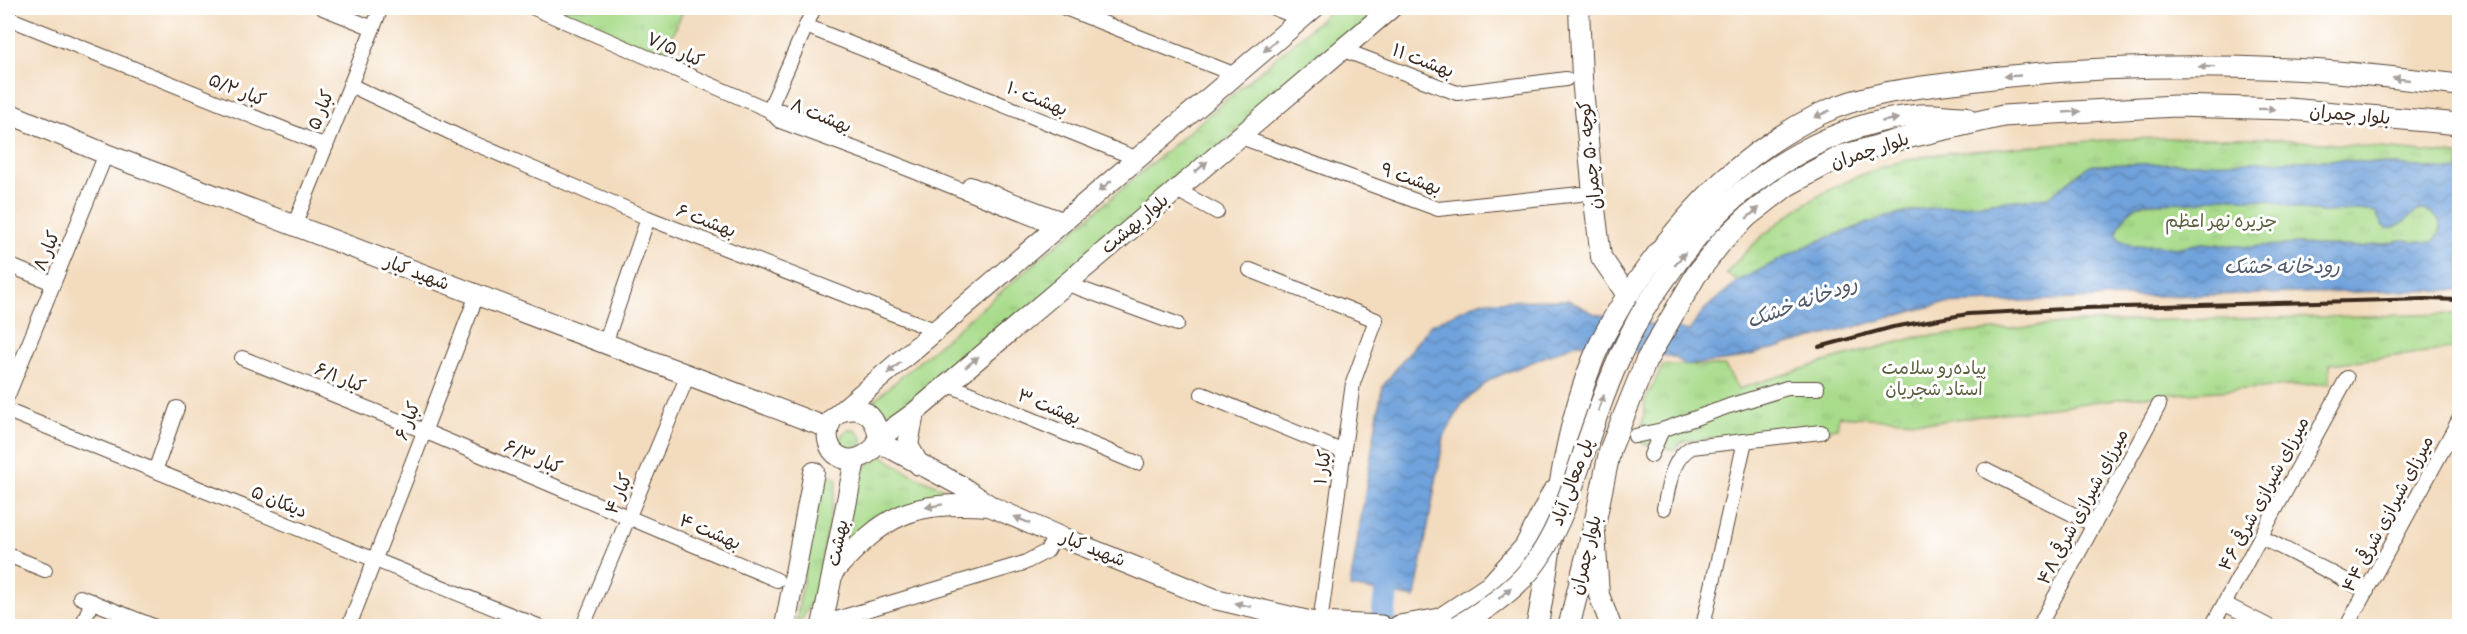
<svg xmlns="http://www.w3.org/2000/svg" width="2467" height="634" viewBox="0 0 2467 634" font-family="Pangolin,'Playpen Sans Arabic',sans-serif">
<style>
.grass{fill:url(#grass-tufts);stroke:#728254;stroke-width:1.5}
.water{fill:url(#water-waves);stroke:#56667c;stroke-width:1.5;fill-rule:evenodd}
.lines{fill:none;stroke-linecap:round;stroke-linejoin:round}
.river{stroke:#70a2db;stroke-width:24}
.street-casing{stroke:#574536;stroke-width:16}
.secondary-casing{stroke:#574536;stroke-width:22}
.primary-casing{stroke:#574536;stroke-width:23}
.street{stroke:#fff;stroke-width:14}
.secondary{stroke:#fff;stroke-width:20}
.primary{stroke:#fff;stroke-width:21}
.rail{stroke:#3b2a1e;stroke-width:4}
.primary-bridge-casing{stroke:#574536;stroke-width:23;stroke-linecap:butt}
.primary-bridge{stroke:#fff;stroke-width:21}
.oneway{fill:#a79f9a}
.labels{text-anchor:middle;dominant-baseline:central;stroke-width:6;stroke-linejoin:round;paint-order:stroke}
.street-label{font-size:18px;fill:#3b2a1e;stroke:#fff}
.park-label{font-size:18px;fill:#5c5f3e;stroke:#fff}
.water-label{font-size:20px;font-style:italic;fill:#505a6a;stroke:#fff}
</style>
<defs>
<pattern id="grass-tufts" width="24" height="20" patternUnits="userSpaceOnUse" patternTransform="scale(1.5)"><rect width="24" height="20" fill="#a8db8a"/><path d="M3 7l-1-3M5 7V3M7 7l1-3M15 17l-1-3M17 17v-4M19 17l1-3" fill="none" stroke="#92bc77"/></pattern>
<pattern id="water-waves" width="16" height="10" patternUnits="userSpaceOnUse" patternTransform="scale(1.5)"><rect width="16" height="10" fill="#70a2db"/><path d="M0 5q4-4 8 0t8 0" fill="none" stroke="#5d84b1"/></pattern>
</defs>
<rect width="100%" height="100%" fill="#fff"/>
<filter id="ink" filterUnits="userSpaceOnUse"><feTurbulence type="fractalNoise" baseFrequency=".0167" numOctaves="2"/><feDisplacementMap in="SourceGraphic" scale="12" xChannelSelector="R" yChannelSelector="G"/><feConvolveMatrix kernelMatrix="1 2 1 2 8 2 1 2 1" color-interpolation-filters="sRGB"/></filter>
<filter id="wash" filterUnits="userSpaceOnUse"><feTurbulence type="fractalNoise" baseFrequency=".008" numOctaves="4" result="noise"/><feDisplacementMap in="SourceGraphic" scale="24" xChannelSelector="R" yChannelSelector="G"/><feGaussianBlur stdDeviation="1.35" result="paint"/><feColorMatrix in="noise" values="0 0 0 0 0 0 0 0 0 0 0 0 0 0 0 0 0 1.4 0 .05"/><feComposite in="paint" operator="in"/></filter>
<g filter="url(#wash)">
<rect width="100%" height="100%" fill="#f3dbbd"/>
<g class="grass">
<polygon points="534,8 684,8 661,63"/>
<polygon points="1334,8 1383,8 885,428 867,406"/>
<path d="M2162 138H2265L2459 155V171L2341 160 2091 165 2048 197 1922 209 1883 218 1813 243 1738 281 1726 274C1774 215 1847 171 1922 157 1947 152 1973 151 1999 149 2053 143 2108 139 2162 138Z"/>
<path d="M2221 197 2268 200 2304 210 2324 212 2359 210 2376 212 2383 226C2391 223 2415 210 2422 210 2440 210 2448 231 2432 242L2400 240 2383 244 2360 247 2298 244 2248 247 2202 243 2175 248 2158 245 2132 246 2120 240 2115 233C2123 219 2128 208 2144 203L2196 202Z"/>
<polygon points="2459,314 2459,348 2330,364 2330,383 2133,397 1933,422 1839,416 1837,428 1684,441 1674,450 1641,443 1645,401 1663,365 1725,366 1738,389 1824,362 1917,337 2084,322"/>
<circle cx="851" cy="441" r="11"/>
<path d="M882 455C907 475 937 485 967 498L874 521 843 547 856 473Z"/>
<polygon points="828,475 834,476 837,482 815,595 802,619 796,621 820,484"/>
</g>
<path class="water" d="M2341 160 2459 171V290L2156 296 1940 304 1732 360 1686 365 1674 357 1578 343 1491 379 1462 404 1444 437 1415 598 1350 587 1382 387 1431 324 1482 301 1568 300 1595 314 1689 331 1705 309 1738 281 1813 243 1883 218 1922 209 2048 197 2090 165ZM2221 197 2268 200 2304 210 2324 212 2359 210 2376 212C2378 216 2381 226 2386 228 2395 231 2413 214 2420 209 2438 214 2451 229 2432 242L2400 240 2383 244 2360 247 2298 244 2248 247 2202 243 2175 248 2158 245 2132 246 2120 240 2116 233C2123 219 2128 208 2144 203L2196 202Z"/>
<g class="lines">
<polyline class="river" points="1382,626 1390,562"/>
</g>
</g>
<g filter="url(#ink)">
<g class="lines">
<defs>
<g id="street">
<polyline points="323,8 373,28"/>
<polyline points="534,8 769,110 780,121 888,161 1057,228"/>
<polyline points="1065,8 1236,75"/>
<polyline points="1274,8 1301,19"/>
<polyline points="8,18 326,146"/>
<polyline points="806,26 1138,159"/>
<polyline points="1341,49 1457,93 1566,79"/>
<polyline points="350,85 464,139 648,218 937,331"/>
<polyline points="769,110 782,111 840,134"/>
<polyline points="769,110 814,8"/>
<polyline points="1238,136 1438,209 1580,194"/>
<polyline points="970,184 1065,220"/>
<polyline points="1175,189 1217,212"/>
<polyline points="294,226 381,8"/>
<polyline points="8,265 53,283"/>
<polyline points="1250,270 1376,320 1353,383 1320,623"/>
<polyline points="1065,283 1177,324"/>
<polyline points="605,344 648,218"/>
<polyline points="242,358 424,431 777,580"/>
<polyline points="947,384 1137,463"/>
<polyline points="1202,394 1344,452"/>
<polyline points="8,395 106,154"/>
<polyline points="8,411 538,626"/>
<polyline points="1635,436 1662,430"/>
<polyline points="1651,455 1662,430 1729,406 1787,388 1817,388"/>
<polyline points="1985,470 2094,525"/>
<polyline points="155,471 177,408"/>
<path d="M1664 508C1669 486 1671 458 1692 447L1821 432"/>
<polyline points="2261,537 2367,591"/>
<polyline points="8,555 45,570"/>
<polyline points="80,597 153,626"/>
<polyline points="2225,604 2268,626"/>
<polyline points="823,623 1024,563 1047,551 1056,535"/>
<polyline points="82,626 92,601"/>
<polyline points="349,626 477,295"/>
<polyline points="583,626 688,375"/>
<polyline points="1703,626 1745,441"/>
<polyline points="2039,626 2159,405"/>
<polyline points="2212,626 2347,378"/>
<polyline points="2347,626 2460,418"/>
</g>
<g id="secondary">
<polyline points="1579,8 1582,78 1593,193 1601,257 1627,295"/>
<polyline points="8,113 106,154 828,428"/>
<path d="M843 411C867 404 878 421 879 442 852 478 815 452 832 419L1314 8"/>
<polyline points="914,413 908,445 919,465"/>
<polyline points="878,439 914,413 1391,8"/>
<polyline points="879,442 961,486 992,507 1056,535 1215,599 1317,623"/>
<polyline points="1595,533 1599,595 1611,626"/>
<path d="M833 572C886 514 910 501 990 506"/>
<polyline points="785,626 814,472"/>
<polyline points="822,626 855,460"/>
</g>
<g id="primary">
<path d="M1646 306C1663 281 1680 256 1700 233 1755 170 1836 122 1920 115 1935 114 1951 117 1965 117"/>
<polyline points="1298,626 1320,623 1381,626"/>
<polyline points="1399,626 1440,619 1490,586 1525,547 1553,492"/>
<path d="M1537 626C1555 536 1559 440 1595 355 1608 324 1627 295 1647 268 1695 203 1745 151 1820 114 1864 93 1913 88 1961 82 2069 67 2180 64 2289 69 2346 71 2403 79 2460 85"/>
<polyline points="1569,626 1595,522 1610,450 1646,361 1696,275 1723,240 1748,216 1788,185 1842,156 1897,140 2003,116 2175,106 2289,109 2460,124"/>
</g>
</defs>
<use href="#street" class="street-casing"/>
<use href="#secondary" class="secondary-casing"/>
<use href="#primary" class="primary-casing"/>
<use href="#street" class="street"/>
<use href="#secondary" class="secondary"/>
<use href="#primary" class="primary"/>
<polyline class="rail" points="1819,347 1893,327 1968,314 2085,308 2426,299 2460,300"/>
<defs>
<path id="primary-bridge" d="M1458 626C1483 611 1511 593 1530 570 1562 530 1574 479 1591 432 1606 388 1622 346 1646 306"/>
</defs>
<use href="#primary-bridge" class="primary-bridge-casing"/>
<use href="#primary-bridge" class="primary-bridge"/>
</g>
<defs><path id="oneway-solid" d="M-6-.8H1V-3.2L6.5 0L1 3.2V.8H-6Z" transform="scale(1.5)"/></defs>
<g class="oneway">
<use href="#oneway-solid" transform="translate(1270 46) rotate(139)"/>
<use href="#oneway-solid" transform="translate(2207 67) rotate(-179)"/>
<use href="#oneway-solid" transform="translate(2012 76) rotate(177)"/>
<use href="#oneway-solid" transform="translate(2401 79) rotate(-174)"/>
<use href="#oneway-solid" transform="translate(2267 109) rotate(1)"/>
<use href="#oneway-solid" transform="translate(2072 112) rotate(-3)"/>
<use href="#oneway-solid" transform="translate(1822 114) rotate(156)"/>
<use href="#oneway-solid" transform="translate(1890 120) rotate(-10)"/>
<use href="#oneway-solid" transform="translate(1201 167) rotate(-41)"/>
<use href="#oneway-solid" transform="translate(1105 186) rotate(140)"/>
<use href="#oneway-solid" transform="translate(1753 213) rotate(-40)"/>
<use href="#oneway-solid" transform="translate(1680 259) rotate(-52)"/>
<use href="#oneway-solid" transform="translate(972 362) rotate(-40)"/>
<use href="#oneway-solid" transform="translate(894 368) rotate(139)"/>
<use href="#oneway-solid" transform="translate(1601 403) rotate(-70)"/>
<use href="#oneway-solid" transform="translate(934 506) rotate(170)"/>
<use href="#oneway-solid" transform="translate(1022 520) rotate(-156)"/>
<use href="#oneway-solid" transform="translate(1505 593) rotate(-42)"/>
<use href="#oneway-solid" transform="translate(1243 605) rotate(-167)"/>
</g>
</g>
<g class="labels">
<g class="street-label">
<text transform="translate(675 50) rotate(24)">۷/۵ کبار</text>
<text transform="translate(1423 61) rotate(21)">۱۱ بهشت</text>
<text transform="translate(237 90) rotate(22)">۵/۲ کبار</text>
<text transform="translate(1037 99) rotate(22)">۱۰ بهشت</text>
<text transform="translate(321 110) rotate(-68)">۵ کبار</text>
<text transform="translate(2350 115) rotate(5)">بلوار چمران</text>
<text transform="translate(821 116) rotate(22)">۸ بهشت</text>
<text transform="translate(1870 151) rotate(-18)">بلوار چمران</text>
<text transform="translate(1590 155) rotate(-96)">کوچه ۵۰ چمران</text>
<text transform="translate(1411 179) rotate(19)">۹ بهشت</text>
<text transform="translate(706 221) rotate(21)">۶ بهشت</text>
<text transform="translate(1135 224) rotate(-40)">بلوار بهشت</text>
<text transform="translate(47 251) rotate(-68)">۸ کبار</text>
<text transform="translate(417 273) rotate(21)">شهید کبار</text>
<text transform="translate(340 378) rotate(22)">۶/۱ کبار</text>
<text transform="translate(1049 407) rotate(22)">۳ بهشت</text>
<text transform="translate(408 421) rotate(-69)">۶ کبار</text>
<text transform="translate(533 457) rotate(23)">۶/۳ کبار</text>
<text transform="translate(1323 467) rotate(-82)">۱ کبار</text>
<text transform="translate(1572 482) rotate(-70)">پل معالی آباد</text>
<text transform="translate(619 494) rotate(-67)">۴ کبار</text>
<text transform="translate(2264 494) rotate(-62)">۴۶ میرزای شیرازی شرقی</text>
<text transform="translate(279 502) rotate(22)">۵ دینکان</text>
<text transform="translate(2083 507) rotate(-62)">۴۸ میرزای شیرازی شرقی</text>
<text transform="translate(2388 514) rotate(-62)">۴۴ میرزای شیرازی شرقی</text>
<text transform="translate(710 532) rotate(23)">۴ بهشت</text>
<text transform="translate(838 543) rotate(-79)">بهشت</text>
<text transform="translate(1093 549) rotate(22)">شهید کبار</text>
<text transform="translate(1586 555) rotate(-76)">بلوار چمران</text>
</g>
<g class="park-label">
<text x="2221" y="221">جزیره نهر اعظم</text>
<text x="1934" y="368">پیاده‌رو سلامت<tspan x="1934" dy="21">استاد شجریان</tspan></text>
</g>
<g class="water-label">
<text x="2282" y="266">رودخانه خشک</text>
<text transform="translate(1802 302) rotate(-20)">رودخانه خشک</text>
</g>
</g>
<rect width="2467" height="634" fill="none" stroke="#fff" stroke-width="30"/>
</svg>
